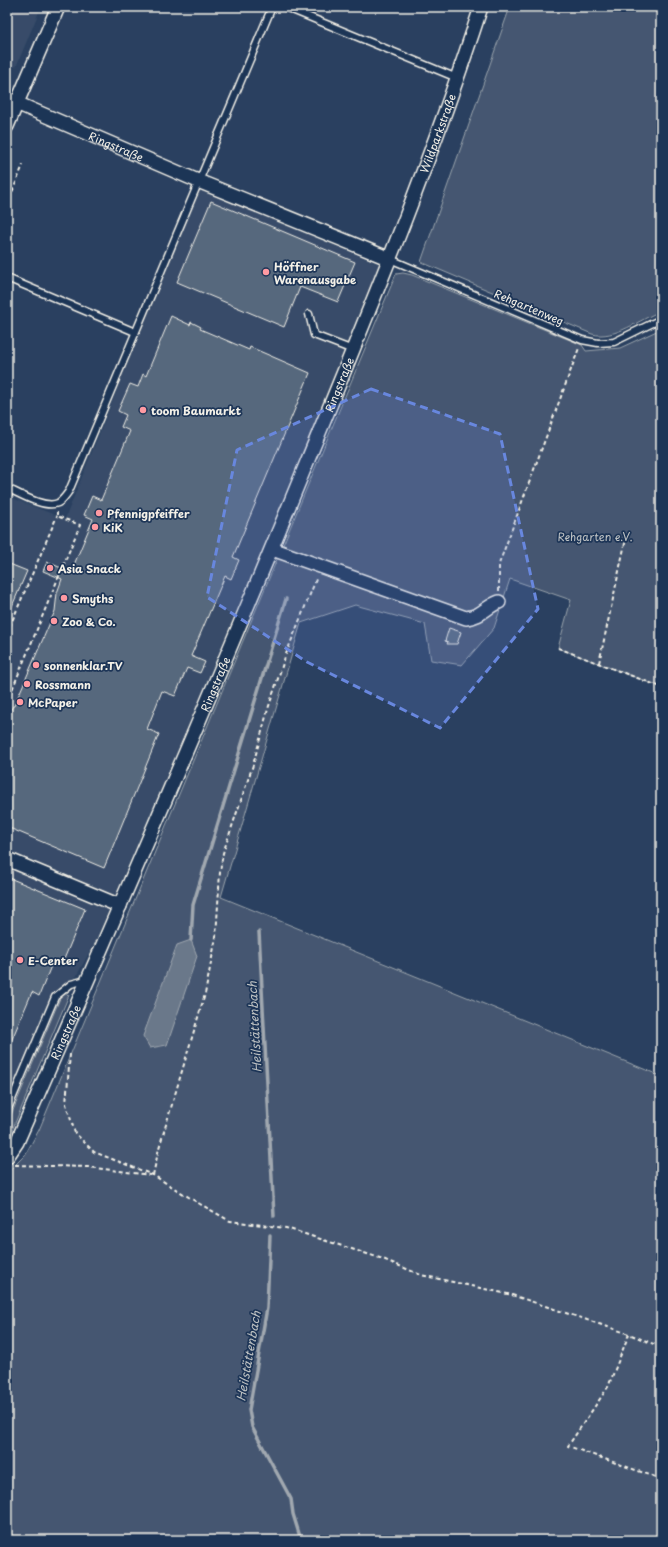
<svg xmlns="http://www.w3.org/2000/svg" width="668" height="1547" viewBox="0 0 668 1547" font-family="'Playpen Sans',sans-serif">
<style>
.built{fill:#374c69}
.green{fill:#445771;stroke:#9ca4ac}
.water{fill:#6a788a;stroke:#a1a8b0}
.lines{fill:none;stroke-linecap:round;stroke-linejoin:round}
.stream{stroke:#a1a8b0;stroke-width:3.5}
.building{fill:#56677d;stroke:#f4f1e8}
.lane-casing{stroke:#f4f1e8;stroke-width:9}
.street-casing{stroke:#f4f1e8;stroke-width:16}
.path{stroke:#f4f1e8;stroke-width:2;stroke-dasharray:4 3;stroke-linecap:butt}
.lane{stroke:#1d3557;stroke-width:6}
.street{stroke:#1d3557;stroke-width:13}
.marked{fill:#6887de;fill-opacity:0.2;stroke:#6887de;stroke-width:3;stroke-dasharray:8 5;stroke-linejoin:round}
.poi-dot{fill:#ff9aa2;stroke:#1d3557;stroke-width:1.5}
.labels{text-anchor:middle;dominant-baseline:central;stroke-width:3.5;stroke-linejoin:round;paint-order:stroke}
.street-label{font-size:11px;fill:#f4f1e8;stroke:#1d3557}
.poi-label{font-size:11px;font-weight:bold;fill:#f4f1e8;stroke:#1d3557;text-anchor:start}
.park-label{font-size:11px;fill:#bfc3c4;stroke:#1d3557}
.water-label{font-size:12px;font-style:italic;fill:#bdc1c2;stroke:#1d3557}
</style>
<rect width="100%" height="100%" fill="#2a4060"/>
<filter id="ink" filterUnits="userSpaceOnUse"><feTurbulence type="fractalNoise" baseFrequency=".025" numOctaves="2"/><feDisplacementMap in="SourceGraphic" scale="8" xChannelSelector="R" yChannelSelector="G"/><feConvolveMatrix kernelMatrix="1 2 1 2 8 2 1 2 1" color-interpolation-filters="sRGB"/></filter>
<g filter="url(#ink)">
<g class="built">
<polygon points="7,7 41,7 16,67 7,64"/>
<polygon points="198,188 381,265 193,716 95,942 7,1103 7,496 65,519"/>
</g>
<g class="green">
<path d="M510 7H661V311C640 319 615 340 592 334L421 262Z"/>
<polygon points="403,273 412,275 582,345 586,351 620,348 661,329 661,687 558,648 571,600 510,579 494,628 462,665 431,660 425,624 355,605 301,623 221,897 661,1076 661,1540 7,1540 7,1173 25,1155 39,1130 396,274"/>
<polygon points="64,993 69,995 7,1142 7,1125 61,996"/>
</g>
<polygon class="water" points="191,940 197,956 167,1045 150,1048 143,1036 177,945"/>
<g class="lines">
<g class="stream">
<polyline points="259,932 274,1216"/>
<polyline points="191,940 193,905 286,599"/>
<polyline points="270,1235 267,1308 249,1410 252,1427 291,1499 293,1514 301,1540"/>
<polyline points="7,1535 12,1540"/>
</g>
</g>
<g class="building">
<polygon points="211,201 355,262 338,302 300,287 284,327 177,282"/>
<polygon points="171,316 190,325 191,322 201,327 200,329 249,350 250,347 310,373 233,557 239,560 231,579 225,576 191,656 205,662 200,673 187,668 175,696 162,691 147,729 159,734 104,868 7,827 7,716 13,706 14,706 55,611 57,593 62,579 43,571 47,562 71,572 93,519 84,515 92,496 101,500 130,431 121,427 126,415 118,411 130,384 138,387 143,374 146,376"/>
<polygon points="7,563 27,571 7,618"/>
<polygon points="449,628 461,632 457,644 447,644 448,642 445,641"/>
<polygon points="7,877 85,909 62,964 53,961 39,996 32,992 7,1051"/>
</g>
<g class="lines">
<defs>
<g id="lane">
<polyline points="285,7 457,78"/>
<polyline points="390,259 582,340 598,343 614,342 661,319"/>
<polyline points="7,278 135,332"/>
<polyline points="309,314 314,335 353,350"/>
<path d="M7 488C20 494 45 509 58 503 63 500 66 495 69 491L272 7"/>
<polyline points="7,1111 55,997 71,984 86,980"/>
</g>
<g id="street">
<path id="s1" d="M7 99 198 181 390 259"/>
<polyline points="7,126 58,7"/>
<path d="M272 549 466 618C483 616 485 607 499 602"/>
<polyline points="7,859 120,906"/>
<path id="s2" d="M7 1157 17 1142C116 916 214 690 307 462 369 311 431 162 481 7"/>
</g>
</defs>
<use href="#lane" class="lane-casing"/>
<use href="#street" class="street-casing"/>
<g class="path">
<polyline points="7,205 23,165"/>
<polyline points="499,591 499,564 579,348"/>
<polyline points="7,633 57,516"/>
<polyline points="558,648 661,687"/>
<polyline points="599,663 626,539 622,535"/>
<polyline points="7,702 80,525 57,516 57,512"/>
<polyline points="70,1054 66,1104 75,1133 94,1152 153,1175 200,1204 230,1221 286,1228 383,1259 421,1275 512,1295 629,1334 661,1347"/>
<polyline points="15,1165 88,1167 150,1175"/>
<polyline points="153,1175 159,1148 205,994 216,937 220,872 223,853 253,765 268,709 286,654 317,577"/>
<polyline points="629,1334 608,1387 568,1446 661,1479"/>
</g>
<use href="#lane" class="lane"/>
<use href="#street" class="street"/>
</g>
</g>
<path class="marked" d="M371 389 500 434 538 609 440 728 307 662 207 597 237 450Z"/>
<g class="poi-dot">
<circle cx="266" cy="272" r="4"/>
<circle cx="143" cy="410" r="4"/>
<circle cx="99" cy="513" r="4"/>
<circle cx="95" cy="527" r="4"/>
<circle cx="50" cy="568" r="4"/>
<circle cx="64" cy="598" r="4"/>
<circle cx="54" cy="621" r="4"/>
<circle cx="36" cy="665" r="4"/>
<circle cx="27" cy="684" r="4"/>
<circle cx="20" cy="702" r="4"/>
<circle cx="20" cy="960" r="4"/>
</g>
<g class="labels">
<g class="street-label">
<text stroke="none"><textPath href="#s2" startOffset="1111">Wildparkstraße</textPath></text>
<text stroke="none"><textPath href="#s1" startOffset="119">Ringstraße</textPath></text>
<text transform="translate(529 307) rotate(23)">Rehgartenweg</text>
<text stroke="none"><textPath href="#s2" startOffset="841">Ringstraße</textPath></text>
<text stroke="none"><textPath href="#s2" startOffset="517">Ringstraße</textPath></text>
<text stroke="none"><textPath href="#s2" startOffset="138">Ringstraße</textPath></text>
</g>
<g class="poi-label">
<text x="274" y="266">Höffner<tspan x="274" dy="13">Warenausgabe</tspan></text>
<text x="151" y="410">toom Baumarkt</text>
<text x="107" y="513">Pfennigpfeiffer</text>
<text x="103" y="527">KiK</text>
<text x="58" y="568">Asia Snack</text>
<text x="72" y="598">Smyths</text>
<text x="62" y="621">Zoo &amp; Co.</text>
<text x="44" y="665">sonnenklar.TV</text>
<text x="35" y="684">Rossmann</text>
<text x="28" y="702">McPaper</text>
<text x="28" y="960">E-Center</text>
</g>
<g class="park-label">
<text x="595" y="536">Rehgarten e.V.</text>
</g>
<g class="water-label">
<text transform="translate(254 1027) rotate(-93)">Heilstättenbach</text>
<text transform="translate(248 1356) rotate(-80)">Heilstättenbach</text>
</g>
</g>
<rect width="668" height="1547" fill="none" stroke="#1d3557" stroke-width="24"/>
<rect x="12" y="12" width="644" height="1523" fill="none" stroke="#f4f1e8" stroke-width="1.5" filter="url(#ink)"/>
</svg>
